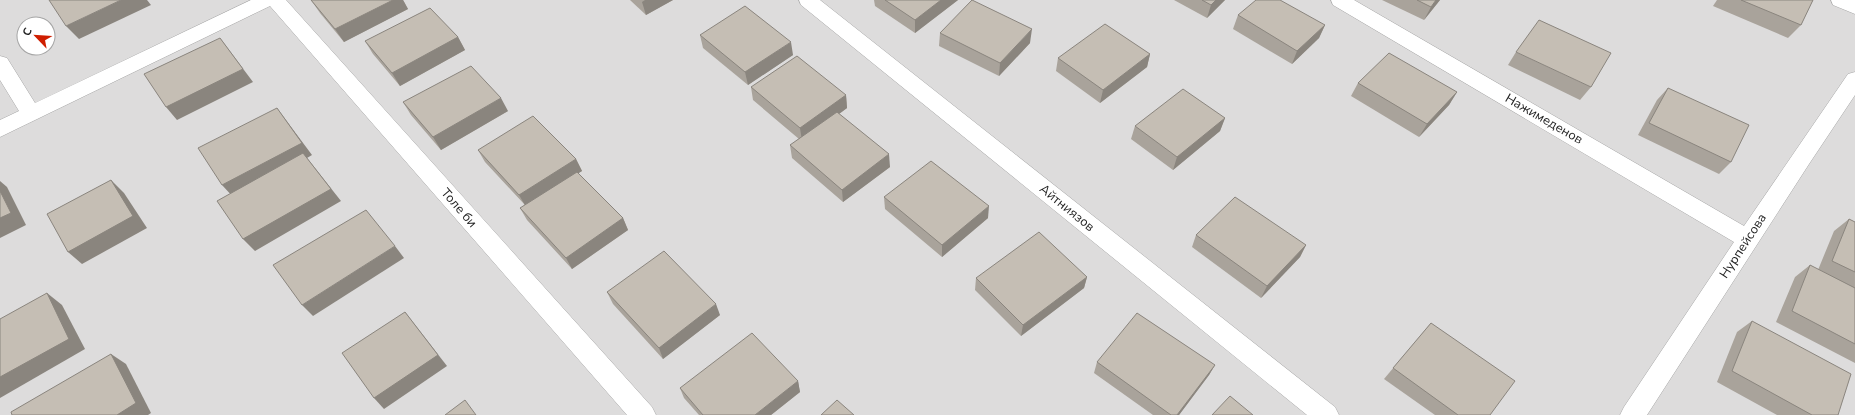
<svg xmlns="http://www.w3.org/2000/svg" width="1855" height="415" viewBox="0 0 1855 415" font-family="'Nunito Sans',sans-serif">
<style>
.residential{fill:#dddcdc;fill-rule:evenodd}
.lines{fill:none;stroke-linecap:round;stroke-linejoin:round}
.minor-casing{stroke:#a6a6a6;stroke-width:1}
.minor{fill:#fff;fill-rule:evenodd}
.wall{fill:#a9a39b}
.shaded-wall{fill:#8a857e}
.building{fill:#c5beb4;stroke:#8a857e}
.labels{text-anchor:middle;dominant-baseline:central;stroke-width:3;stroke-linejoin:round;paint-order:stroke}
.street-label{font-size:13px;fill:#1f1f1f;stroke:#fff}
</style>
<rect width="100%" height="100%" fill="#f0eee5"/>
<path class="residential" d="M0 0H1855V415H0ZM24 24H48V48H24Z"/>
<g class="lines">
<defs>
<g id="minor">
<polygon points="251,0 286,0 652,407 656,415 627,415 270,6 0,137 0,120 19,111 0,80 0,56 7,58 35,103"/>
<polygon points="799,0 820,0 1335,407 1339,415 1307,415 801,5"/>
<polygon points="1331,0 1354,0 1744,226 1848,74 1855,72 1855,95 1809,164 1647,415 1620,415 1624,407 1734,242 1333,5"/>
<polygon points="1831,0 1855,0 1855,14 1833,5"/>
</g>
</defs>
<use href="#minor" class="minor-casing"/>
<use href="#minor" class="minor"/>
</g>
<g class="wall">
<polygon points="311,0 403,0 408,9 344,42 320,13"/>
<polygon points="630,0 673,0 646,15"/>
<polygon points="874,0 958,0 915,33 875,6"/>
<polygon points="1174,0 1225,0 1207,18"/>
<polygon points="1382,0 1440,0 1424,20"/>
<polygon points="1717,0 1813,0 1801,25 1788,38 1713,6"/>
<polygon points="1238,15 1325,25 1319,38 1292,64 1233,29"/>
<polygon points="940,33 1030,43 999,76 939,46"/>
<polygon points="700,35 793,55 748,85 703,48"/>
<polygon points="458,37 465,50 400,86 373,54 365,41"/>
<polygon points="1516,52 1591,87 1580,100 1508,65"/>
<polygon points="1150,54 1147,67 1100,103 1056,71 1058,58"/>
<polygon points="1358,83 1457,92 1449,105 1419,137 1351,96"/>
<polygon points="751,87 846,95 847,108 839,114 890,167 843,202 792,158 790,145 799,139 753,100"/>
<polygon points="1668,88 1731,162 1719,174 1638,135 1657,100"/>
<polygon points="403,102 508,111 441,150 411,115"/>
<polygon points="1225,118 1220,131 1173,170 1131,139 1135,126"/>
<polygon points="478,150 576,159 582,171 578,173 623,218 628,230 572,269 527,220 520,208 525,205 485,162"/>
<polygon points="884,197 988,218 942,257 885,209"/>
<polygon points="1849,219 1855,222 1855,363 1776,322 1795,277 1810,265 1818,270 1834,231"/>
<polygon points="1196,235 1306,245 1300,257 1261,298 1192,247"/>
<polygon points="1087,277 1084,288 1021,336 975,290 976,278"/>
<polygon points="607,292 720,315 663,359 613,304"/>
<polygon points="1752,321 1838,415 1777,415 1717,382 1737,332"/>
<polygon points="1431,323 1490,415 1435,415 1384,379"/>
<polygon points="1097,362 1215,365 1209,375 1179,415 1153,415 1094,373"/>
<polygon points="798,381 800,392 771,415 699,415 684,398 680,388"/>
</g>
<g class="shaded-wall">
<polygon points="121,0 147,0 151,5 79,39 66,26"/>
<polygon points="393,0 403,0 408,9 344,42 335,29"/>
<polygon points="645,0 673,0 646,15 642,2"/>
<polygon points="941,0 958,0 915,33 915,20"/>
<polygon points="1216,0 1225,0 1207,18 1211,5"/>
<polygon points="1436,0 1440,0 1424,20 1431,7"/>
<polygon points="1325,25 1319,38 1292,64 1297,51"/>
<polygon points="1032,29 1030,43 999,76 1000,63"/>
<polygon points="458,37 465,50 400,86 392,73"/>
<polygon points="220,38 253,82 177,120 166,107"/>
<polygon points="791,42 793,55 748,85 745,72"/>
<polygon points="1150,54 1147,67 1100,103 1103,90"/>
<polygon points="1457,92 1449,105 1419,137 1427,124"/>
<polygon points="846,95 847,108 802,141 800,128"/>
<polygon points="501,98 508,111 441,150 433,137"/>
<polygon points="277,108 312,155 307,158 341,201 255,251 243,239 234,198 222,185"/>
<polygon points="1225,118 1220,131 1173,170 1177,157"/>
<polygon points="889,154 890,167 843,202 842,190"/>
<polygon points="576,159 582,171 526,207 519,195"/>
<polygon points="111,180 124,193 147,228 82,264 68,252"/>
<polygon points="0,181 7,187 26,225 0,238"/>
<polygon points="989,206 988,218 942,257 942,245"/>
<polygon points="623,218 628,230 572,269 566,258"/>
<polygon points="1306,245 1300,257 1261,298 1267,286"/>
<polygon points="395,246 404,258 313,316 302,305"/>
<polygon points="1087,277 1084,288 1021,336 1023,325"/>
<polygon points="47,293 62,305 85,349 0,398 0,377"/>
<polygon points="716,304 720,315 663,359 659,348"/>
<polygon points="405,312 447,366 384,409 374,398"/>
<polygon points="111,354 126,364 151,413 148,415 117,415"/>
<polygon points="1215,365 1209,375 1179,415 1177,415"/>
<polygon points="798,381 800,392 771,415 755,415"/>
</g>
<g class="building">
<polygon points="49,0 121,0 66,26"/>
<polygon points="311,0 393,0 335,29"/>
<polygon points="885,0 941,0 915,20"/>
<polygon points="972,0 1032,29 1000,63 940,33"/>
<polygon points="1202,0 1216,0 1211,5"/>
<polygon points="1256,0 1280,0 1325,25 1297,51 1238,15"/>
<polygon points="1417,0 1436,0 1431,7"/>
<polygon points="1741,0 1813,0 1801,25"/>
<polygon points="745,6 791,42 745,72 700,35"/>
<polygon points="430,8 458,37 392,73 365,41"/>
<polygon points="1539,20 1611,53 1591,87 1516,52"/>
<polygon points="1105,24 1150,54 1103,90 1058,58"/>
<polygon points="220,38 243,69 166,107 144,74"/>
<polygon points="1389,53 1457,92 1427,124 1358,83"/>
<polygon points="797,56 846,95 800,128 751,87"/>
<polygon points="471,66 501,98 433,137 403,102"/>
<polygon points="1668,88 1749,125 1731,162 1649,123"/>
<polygon points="1183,89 1225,118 1177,157 1135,126"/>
<polygon points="277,108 302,143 222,185 198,148"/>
<polygon points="837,112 889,154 842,190 790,145"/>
<polygon points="533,116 576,159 519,195 478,150"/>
<polygon points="303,153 331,189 243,239 217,201"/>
<polygon points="931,161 989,206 942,245 884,197"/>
<polygon points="577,172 623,218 566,258 520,208"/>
<polygon points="111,180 133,216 68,252 47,214"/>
<polygon points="0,191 11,213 0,218"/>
<polygon points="1235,197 1306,245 1267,286 1196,235"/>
<polygon points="366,210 395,246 302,305 273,265"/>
<polygon points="1849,219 1855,222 1855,272 1832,261"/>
<polygon points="1039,232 1087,277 1023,325 976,278"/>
<polygon points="664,251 716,304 659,348 607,292"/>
<polygon points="1810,265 1855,288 1855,344 1792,311"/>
<polygon points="47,293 69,339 0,377 0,319"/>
<polygon points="405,312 438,355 374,398 342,353"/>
<polygon points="1137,313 1215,365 1177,415 1171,415 1097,362"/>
<polygon points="1752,321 1851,374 1838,415 1812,415 1732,371"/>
<polygon points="1431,323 1515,381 1490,415 1458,415 1393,368"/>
<polygon points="752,333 798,381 755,415 703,415 680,388"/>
<polygon points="111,354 136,403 117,415 12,415 11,412"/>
<polygon points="1230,396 1253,415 1212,415"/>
<polygon points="465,400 476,415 445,415"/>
<polygon points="837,400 854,415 821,415"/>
</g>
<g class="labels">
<g class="street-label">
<text transform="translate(1544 119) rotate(30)">Нажимеденов</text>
<text transform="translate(459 208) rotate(49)">Толе би</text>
<text transform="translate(1067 208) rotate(39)">Айтниязов</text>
<text transform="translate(1743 246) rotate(-57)">Нурпейсова</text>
</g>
</g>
<g transform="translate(36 36) rotate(295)"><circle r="19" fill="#ffffff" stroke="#a5a5a5"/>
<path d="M0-3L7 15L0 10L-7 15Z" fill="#cf1e00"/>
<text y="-6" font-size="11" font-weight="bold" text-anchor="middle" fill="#1f1f1f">С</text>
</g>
</svg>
